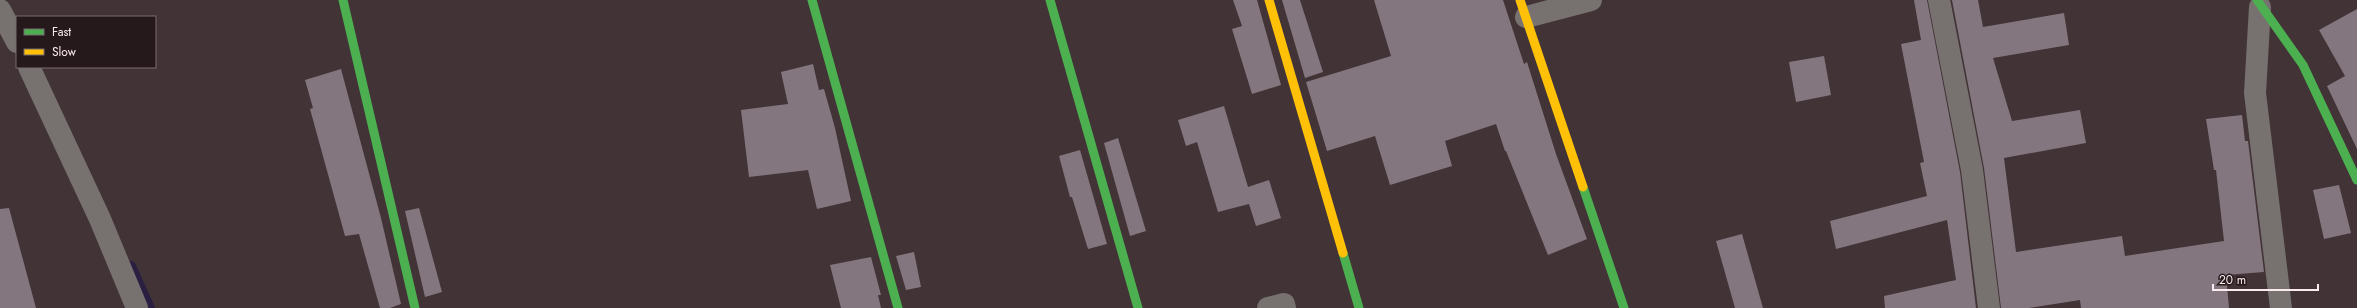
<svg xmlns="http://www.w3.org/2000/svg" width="2357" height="308" viewBox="0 0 2357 308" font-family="Jost,sans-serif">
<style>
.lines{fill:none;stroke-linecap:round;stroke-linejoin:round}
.stream{stroke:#2a1f41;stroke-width:10}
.building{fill:#84767e}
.street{stroke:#777170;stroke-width:22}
.fast{stroke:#4caf50;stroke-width:9}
.slow{stroke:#ffc107;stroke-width:9}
</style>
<rect width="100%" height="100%" fill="#413336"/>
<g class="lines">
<polyline class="stream" points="131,266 150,308"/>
</g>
<g class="building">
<polygon points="1233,0 1257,0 1281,85 1252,94 1232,29 1242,26"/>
<polygon points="1282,0 1300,0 1323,72 1305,78"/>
<polygon points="1374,0 1503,0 1524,64 1527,62 1556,154 1587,239 1548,255 1506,151 1505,151 1496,124 1445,141 1452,166 1390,185 1375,136 1327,151 1306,82 1391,56"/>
<polygon points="1914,0 1927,0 1960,172 1976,308 1885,308 1884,296 1956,280 1947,220 1836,249 1830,221 1927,196 1920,163 1924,162 1901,44 1921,40"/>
<polygon points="1952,0 1978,0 1983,27 2064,13 2069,45 1993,58 2012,121 2080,110 2086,143 2004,158 2016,252 2122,236 2125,256 2224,241 2216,170 2214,170 2206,119 2242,115 2245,141 2248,141 2264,272 2226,275 2229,308 2081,308 2080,300 2029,308 2001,308 1984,168"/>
<polygon points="2357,9 2357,149 2327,86 2345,76 2319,30"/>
<polygon points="1824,56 1831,95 1796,102 1789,62"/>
<polygon points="813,64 819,90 824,89 835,128 851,201 817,209 808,170 749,177 741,110 788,104 781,72"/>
<polygon points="341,69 381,218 401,304 390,308 380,308 359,234 345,236 310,109 313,108 305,80"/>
<polygon points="1224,106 1248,187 1269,180 1281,218 1256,226 1249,204 1218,212 1197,142 1186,146 1178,120"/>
<polygon points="1118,138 1146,231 1130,236 1104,143"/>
<polygon points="1080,150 1107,244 1088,249 1072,197 1070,197 1059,156"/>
<polygon points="2339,185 2351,233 2324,239 2313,190"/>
<polygon points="9,208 36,308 0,308 0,209"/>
<polygon points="419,208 442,292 425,297 405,211"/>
<polygon points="1742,234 1763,308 1735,308 1716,241"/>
<polygon points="914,252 921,287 906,290 896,256"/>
<polygon points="871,257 881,295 878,295 881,308 841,308 830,265"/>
</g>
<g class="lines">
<g class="street">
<polyline points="1939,0 1972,170 1989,308"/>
<polyline points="2260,7 2255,93 2281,308"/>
<polyline points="0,10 17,42"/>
<polyline points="1526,17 1591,0"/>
<polyline points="29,67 100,219 137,308"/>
<polyline points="1268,308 1284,304 1285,308"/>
</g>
<g class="fast">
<polyline points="343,0 415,308"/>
<polyline points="812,0 898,308"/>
<polyline points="1050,0 1138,308"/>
<polyline points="2257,0 2303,65 2357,180"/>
<polyline points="1583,187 1624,308"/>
<polyline points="1343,253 1359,308"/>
</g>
<g class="slow">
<polyline points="1269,0 1343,253"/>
<polyline points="1520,0 1583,187"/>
</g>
</g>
<rect x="16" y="16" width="140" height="52" fill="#25191c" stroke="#7b6d70"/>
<rect x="24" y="29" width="20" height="6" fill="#4caf50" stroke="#7b6d70"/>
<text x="52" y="36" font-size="12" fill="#fcebee">Fast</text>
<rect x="24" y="49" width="20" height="6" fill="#ffc107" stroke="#7b6d70"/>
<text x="52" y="56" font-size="12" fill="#fcebee">Slow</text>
<path d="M2213 284v6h105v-6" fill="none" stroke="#fcebee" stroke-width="2"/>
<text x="2219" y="284" font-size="12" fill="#fcebee" stroke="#25191c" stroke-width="3" paint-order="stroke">20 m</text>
</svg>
